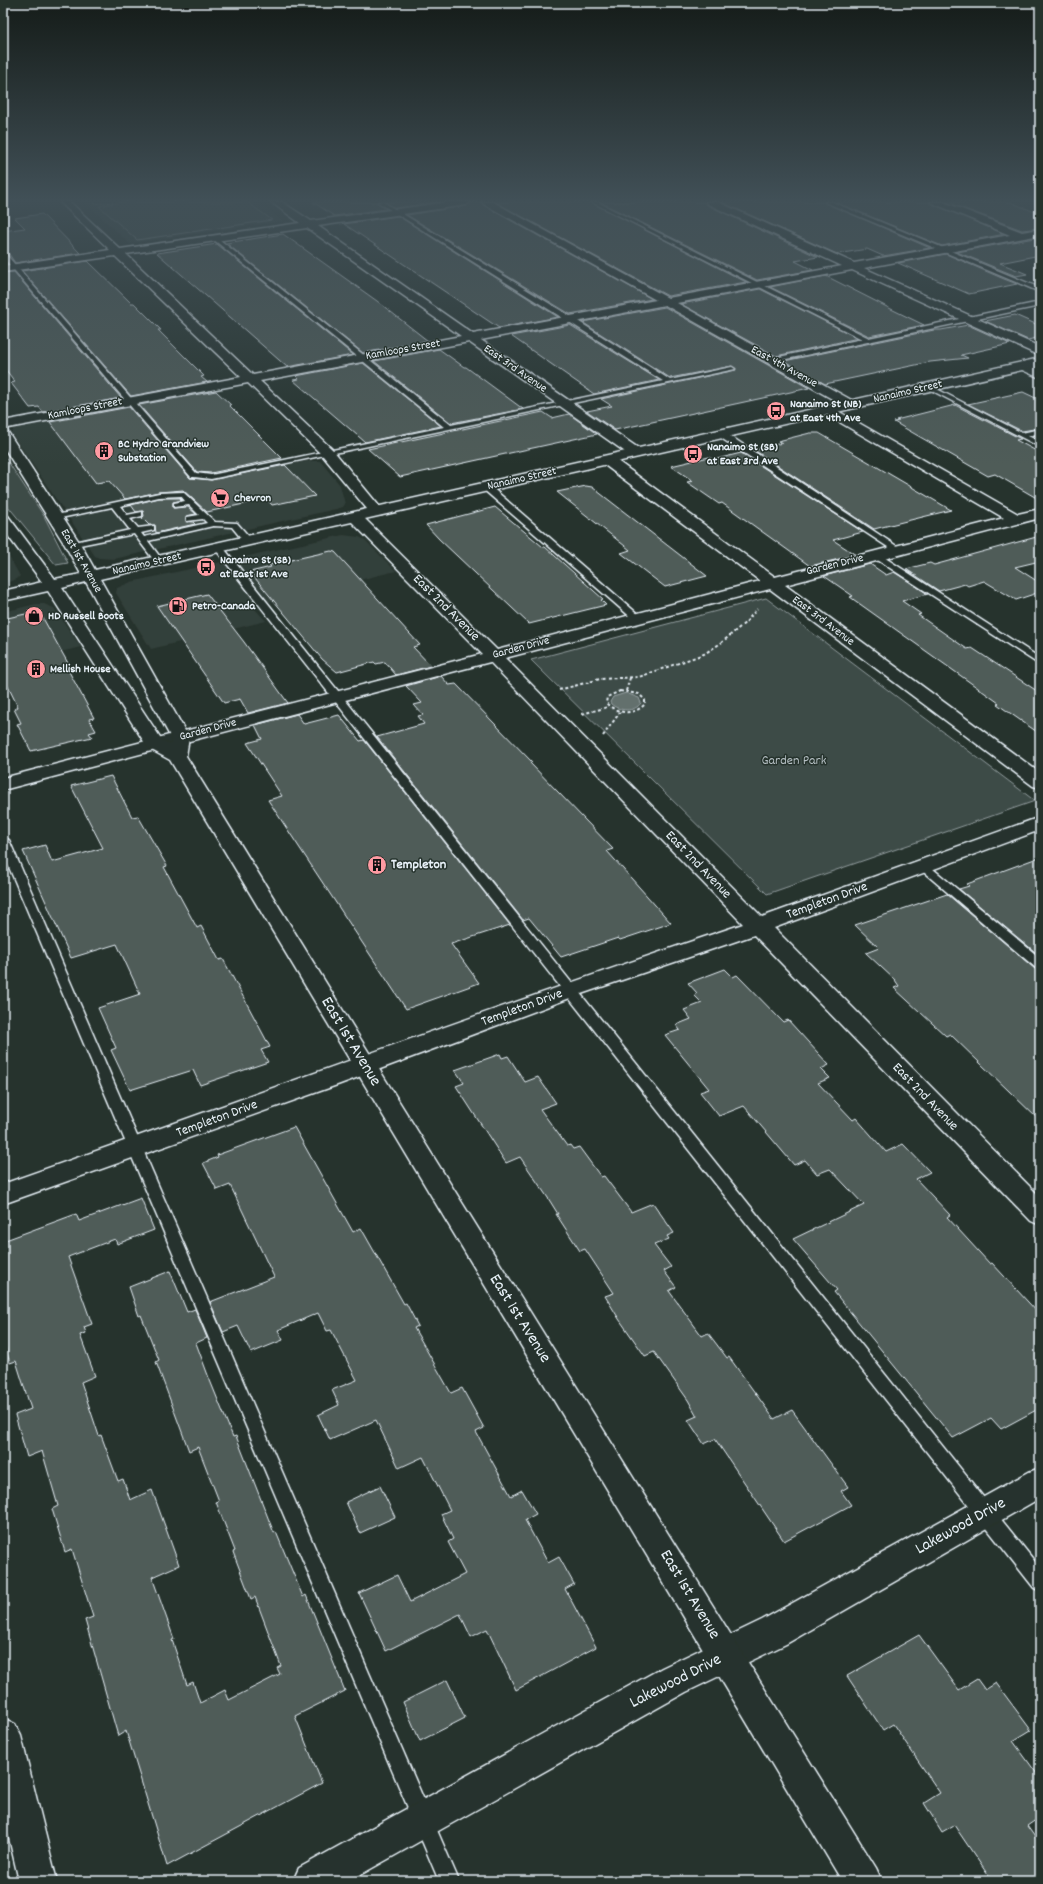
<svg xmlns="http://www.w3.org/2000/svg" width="1043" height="1884" viewBox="0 0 1043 1884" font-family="Dekko,sans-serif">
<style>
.built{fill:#333f3a}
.green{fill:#3e4b47;stroke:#939ea0}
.water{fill:#636f6d;stroke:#98a3a5}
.building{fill:#505c59;stroke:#e8f1f8}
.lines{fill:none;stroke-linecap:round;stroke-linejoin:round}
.lane-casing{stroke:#e8f1f8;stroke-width:3}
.street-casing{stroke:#e8f1f8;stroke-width:3}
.secondary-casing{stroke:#e8f1f8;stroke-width:3}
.path-far1{stroke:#e8f1f8;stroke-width:1;stroke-dasharray:2 1.5;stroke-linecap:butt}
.path{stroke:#e8f1f8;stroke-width:2;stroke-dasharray:3 2.5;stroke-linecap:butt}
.lane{fill:#26332d;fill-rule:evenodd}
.street{fill:#26332d;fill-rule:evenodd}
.secondary{fill:#26332d;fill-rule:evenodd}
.labels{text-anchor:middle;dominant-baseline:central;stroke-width:3;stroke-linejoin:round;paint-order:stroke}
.far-street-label{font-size:12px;fill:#e8f1f8;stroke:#26332d}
.far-poi-label{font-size:12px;font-weight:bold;fill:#e8f1f8;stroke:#26332d;text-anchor:start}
.street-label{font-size:14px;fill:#e8f1f8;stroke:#26332d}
.park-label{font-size:14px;fill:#b5bfc3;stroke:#26332d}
.poi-label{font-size:14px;font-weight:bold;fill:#e8f1f8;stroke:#26332d;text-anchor:start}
.near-street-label{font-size:17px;fill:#e8f1f8;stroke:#26332d}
</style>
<rect width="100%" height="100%" fill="#26332d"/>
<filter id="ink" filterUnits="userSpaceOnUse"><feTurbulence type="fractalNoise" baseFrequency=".025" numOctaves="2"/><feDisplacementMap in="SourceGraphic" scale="8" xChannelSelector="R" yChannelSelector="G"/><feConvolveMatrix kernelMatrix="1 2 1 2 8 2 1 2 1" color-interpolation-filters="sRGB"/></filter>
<g filter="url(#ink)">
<g class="built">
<polygon points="85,202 256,202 283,221 130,244"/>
<polygon points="123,407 133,411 191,484 305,461 320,461 340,485 345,504 343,507 336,509 114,559 99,558 95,556 11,433 14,429 19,427"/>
<polygon points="343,535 359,537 365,540 396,571 252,606 266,621 151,649 116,593 117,588 131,582"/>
<polygon points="3,546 20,576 17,579 3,584"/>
<polygon points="36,604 44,604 54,608 81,647 3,666 3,612"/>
</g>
<g class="green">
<polygon points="122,202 247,202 272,220 137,240 99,206"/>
<polygon points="3,454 44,516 68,563 56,565 3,500"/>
<polygon points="766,598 1035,801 767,894 531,660"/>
</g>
<path class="water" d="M626 693 639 698 641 703C634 713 619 711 611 704L610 702 613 697Z"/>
<g class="building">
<polygon points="313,202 377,202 386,209 334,216"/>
<polygon points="385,202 441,202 395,208"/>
<polygon points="472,202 481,202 483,205 652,299 570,314 407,215 466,206"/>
<polygon points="495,202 591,202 746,282 668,296"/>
<polygon points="600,202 705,202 707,205 818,257 795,261 813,270 757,280"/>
<polygon points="721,202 824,202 930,248 883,256 867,249 837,254"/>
<polygon points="835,202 929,202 1005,234 942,246"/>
<polygon points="946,202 1010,202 1040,214 1040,228 1022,230"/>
<polygon points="42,214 80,253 15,263 3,245 3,231 25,228 15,218"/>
<polygon points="398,216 558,317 499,328 344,224"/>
<polygon points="283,234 377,301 428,341 363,353 226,243"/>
<polygon points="1040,237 1040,255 1000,263 1027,274 1016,276 957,252"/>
<polygon points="217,244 353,355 287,367 157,253"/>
<polygon points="946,254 1004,279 1017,284 969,294 898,263"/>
<polygon points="88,261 131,303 134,303 161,330 158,330 204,376 201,377 207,382 131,396 22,271"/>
<polygon points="14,272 121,398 43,412 39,407 30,408 11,383 15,382 3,366 3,273"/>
<polygon points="826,276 887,307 924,325 869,336 770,287"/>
<polygon points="760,289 858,338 776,356 681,304"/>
<polygon points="665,307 809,388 615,430 587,411 612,406 601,399 736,370 732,366 670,378 582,322"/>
<polygon points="1015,315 1040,326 1040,337 1028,340 985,321"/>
<polygon points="570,325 659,380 594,394 511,336"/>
<polygon points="968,325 1010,344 961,355 968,358 930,362 825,384 784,361 934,330 941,330"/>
<polygon points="439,349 464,367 466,367 523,409 451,423 374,361"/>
<polygon points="363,363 441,426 365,442 293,380 299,379 296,376"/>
<polygon points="216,391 231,405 229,405 282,458 211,473 197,472 139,405"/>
<polygon points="1023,392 1040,400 1040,428 1022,431 968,404"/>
<polygon points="955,405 1021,439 1016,440 1040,453 1040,500 995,474 988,476 894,422 899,421 896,420"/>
<polygon points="129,407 190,478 211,480 285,465 315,496 272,505 267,499 207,512 183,490 159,492 125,499 109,481 96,483 50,422"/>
<polygon points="543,412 552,418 569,414 597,434 400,477 368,449"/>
<polygon points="810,433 819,433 951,510 874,529 754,450 782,443 778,441"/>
<polygon points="741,453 863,532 833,540 856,555 810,566 722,503 719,504 687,482 693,481 671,466 709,457 713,460"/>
<polygon points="586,486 592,487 707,576 665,587 621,553 630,550 557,492"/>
<polygon points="159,498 180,498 182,500 173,502 173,508 188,507 196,514 186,516 186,521 193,522 195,524 156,533 155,525 149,525 142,518 144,516 143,511 136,512 131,505"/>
<polygon points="495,507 543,547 545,547 603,599 601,600 606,605 529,624 439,539 426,525"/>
<polygon points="1040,536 1040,561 1015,567 1040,583 1040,592 1016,600 984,581 968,586 965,584 939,591 906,569 930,563 934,565"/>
<polygon points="331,551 335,552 420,645 413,647 431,666 396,675 385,662 376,664 374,662 337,672 322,659 250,572 271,567 269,565"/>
<polygon points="870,564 886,575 894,572 928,594 902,601 921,614 918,615 967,649 972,648 1040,693 1040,734 997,704 999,703 850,597 853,596 824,576"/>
<polygon points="207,594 244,642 288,703 248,713 240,699 224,703 157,606"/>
<polygon points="39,611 69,665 66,666 94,718 89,719 96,731 89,733 92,737 31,751 17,724 21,723 14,709 18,707 3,676 3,619"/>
<polygon points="441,676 449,685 456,684 532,762 530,763 613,849 607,851 671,923 620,940 618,938 561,957 529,918 523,920 377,737 424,724 418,716 423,715 414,705 422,703 406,686"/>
<polygon points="297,714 304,724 339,715 360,741 364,740 510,925 451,944 479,983 406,1009 268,800 282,796 247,743 262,739 255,725"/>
<polygon points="111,776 132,817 138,816 167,866 164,867 197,928 201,926 219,960 223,959 270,1047 261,1050 268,1062 200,1085 193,1070 130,1090 111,1050 116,1048 98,1008 140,994 117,944 71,958 23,851 45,845 52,862 103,848 71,786"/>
<polygon points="1040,857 1040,956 959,889 969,886 967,884"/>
<polygon points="947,894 1035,969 1040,970 1040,1121 950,1034 946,1036 894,988 899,986 895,980 866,953 879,948 855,925"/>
<polygon points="725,969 733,977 737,975 783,1022 788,1020 829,1065 821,1069 830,1078 818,1083 853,1120 856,1118 886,1152 903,1144 930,1172 916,1179 950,1215 947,1217 990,1264 992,1263 1040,1315 1040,1408 1001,1429 991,1418 953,1438 834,1292 837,1290 793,1239 864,1205 830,1169 817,1174 805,1160 794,1165 744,1106 719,1116 700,1092 709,1089 665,1035 680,1030 676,1025 691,1019 684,1010 702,1003 694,995 697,993 688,983"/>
<polygon points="500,1054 502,1058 508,1056 525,1082 538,1077 556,1103 540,1109 567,1146 570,1145 573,1149 579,1147 601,1177 604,1176 631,1212 653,1203 674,1233 667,1236 669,1239 654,1245 671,1267 664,1271 676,1287 669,1291 702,1336 708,1333 727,1358 729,1357 774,1419 792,1410 848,1487 841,1491 851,1505 784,1541 715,1439 704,1444 688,1420 697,1416 688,1400 654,1352 645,1356 619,1319 605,1296 614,1293 585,1249 580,1251 556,1214 558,1214 548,1198 520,1157 506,1163 456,1086 464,1083 455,1070"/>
<polygon points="294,1127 353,1232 361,1228 404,1304 406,1303 418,1326 414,1328 451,1393 462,1388 484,1428 476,1432 511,1496 522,1490 536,1514 525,1520 548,1563 559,1557 574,1584 565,1589 596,1647 516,1690 487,1629 471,1637 460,1614 386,1651 359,1593 397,1575 410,1602 465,1574 448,1542 453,1539 441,1514 450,1510 423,1457 399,1468 376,1420 330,1440 318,1415 339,1405 332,1390 357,1380 331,1330 327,1331 318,1313 278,1330 283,1340 251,1353 238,1326 223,1332 210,1302 274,1277 230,1185 217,1190 203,1163 218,1157 217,1155"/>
<polygon points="141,1198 154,1230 117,1244 115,1239 68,1257 92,1324 84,1327 86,1333 80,1335 95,1376 81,1382 99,1436 101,1435 118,1481 123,1479 130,1500 152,1490 179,1565 152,1577 174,1639 172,1640 187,1685 193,1682 200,1703 225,1690 229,1700 280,1674 277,1668 281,1666 255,1597 251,1599 233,1552 235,1551 216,1502 219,1501 198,1447 189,1451 156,1362 159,1360 141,1315 139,1316 129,1287 170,1271 187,1312 195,1309 207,1338 196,1343 209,1378 233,1437 236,1436 274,1533 276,1532 303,1597 306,1595 345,1691 295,1716 322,1783 167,1866 126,1731 118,1736 85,1620 93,1617 72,1549 65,1552 52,1509 58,1506 42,1451 27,1457 15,1415 31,1409 16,1361 10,1363 3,1338 3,1241 76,1214 79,1221"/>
<polygon points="380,1486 395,1517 360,1533 346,1502"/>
<polygon points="919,1635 959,1690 977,1679 985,1690 996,1683 1031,1730 1013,1741 1040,1778 1040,1817 1027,1826 1040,1844 1040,1881 992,1881 954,1825 942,1832 924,1803 940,1793 893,1724 883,1730 847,1676"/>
<polygon points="447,1680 465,1718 420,1741 403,1702"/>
</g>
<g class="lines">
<defs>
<g id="lane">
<polygon points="378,202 383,202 573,318 670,380 732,367 735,369 211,479 194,477 191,477 3,257 3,251 196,473 211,475 444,427 213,239 215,236 451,425 663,381"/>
<polygon points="592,202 597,202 869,338 1040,302 1040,306 772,362 769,360 770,359 862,339"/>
<polygon points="825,202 832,202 1040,288 1040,292"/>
<polygon points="1036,202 1040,202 1040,204 1037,203"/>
<polygon points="929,385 1022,433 1040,429 1040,433 1028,436 1040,442 1040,447 927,388 926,387"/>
<polygon points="718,432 724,432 901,549 900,551 894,551 718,436"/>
<polygon points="483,485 489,485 640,616 640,620 634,620 483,489"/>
<path d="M183 492 215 522 237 523 251 539V543H245L232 527 213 526 148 541 163 561 159 564 156 563 134 534 70 547V543L130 530 112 507 56 519 52 517 56 515 159 493ZM181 496 185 501 174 503V507L189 505 199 515 187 517V521L203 519 207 523 144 537 141 533 154 530V526L138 528 130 519 142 516V512L127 515 120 506 159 497Z"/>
<polygon points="219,545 222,546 1040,1568 1040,1591 1034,1588 216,550 215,548"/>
<polygon points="876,552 1040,658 1040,665 873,557 873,553"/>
<polygon points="3,837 9,840 459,1881 439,1881 3,853"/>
<polygon points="923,863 927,864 1040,958 1040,969 1036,968 919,868 917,866"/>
</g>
<g id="street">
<path d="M60 202H70L120 249 300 223 271 202H282L311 221 449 202H471L466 205 318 226 473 334 656 300 484 204 482 202H493L668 298 842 266 708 204 706 202H718L854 263 1010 235 930 202H943L1022 232 1040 229V235L864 268 1040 347V356L852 270 677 303 855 402 857 405 850 409 665 305 481 340 641 450 643 453 641 456H631L469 342 260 381 333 450 384 512 382 515H372L323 456 248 383 3 429V421L241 377 115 256 3 272V266L110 250ZM307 228 461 336 253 375 126 254Z"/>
<polygon points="1024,362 1040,369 1040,378 1020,369 1018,366 1020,363"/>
<path d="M829 406 1018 514 1040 509V518L785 585 1040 773V788L1033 786 770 589 505 658 762 917 1040 817V830L774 928 1040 1197V1225L1031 1221 754 935 578 995 340 1084 3 1204V1184C250 1097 495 1007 743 924L490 662 3 790V778L482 654 350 520 348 517 350 514H360L497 650 760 581 602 463 600 460 602 457H612L775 577 1004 518 824 413 822 410Z"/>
<polygon points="1040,1468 1040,1498 786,1644 686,1692 349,1881 293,1881 299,1868 662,1668 762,1620 1029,1472"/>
<polygon points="3,1718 15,1724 21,1736 57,1881 19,1881 3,1812"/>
</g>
<path id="secondary" d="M1040 358V366L100 579 189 738 186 756 395 1095 876 1868 882 1881H842L170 760 148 748 48 591 3 601V591L42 582 3 529V515L8 516 55 579 81 574 65 545 3 446V431L8 432 10 435 81 545 95 570ZM86 582 171 738 170 744 162 740 62 588Z"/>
</defs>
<use href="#lane" class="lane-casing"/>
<use href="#street" class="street-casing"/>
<use href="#secondary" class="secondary-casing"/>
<polyline class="path-far1" points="94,204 115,202"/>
<g class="path">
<polyline points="559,690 600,679 639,677 704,654 721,643 746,622 757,609"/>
<path d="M620 691 639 694 645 700V704C634 716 617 714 606 703L607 697Z"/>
<polyline points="626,691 630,678"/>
<polyline points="582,714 608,707"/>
<polyline points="603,736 620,712"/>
</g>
<use href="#lane" class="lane"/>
<use href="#street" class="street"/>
<use href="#secondary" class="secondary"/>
</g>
</g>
<linearGradient id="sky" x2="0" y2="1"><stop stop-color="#151c19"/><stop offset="0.43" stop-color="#415057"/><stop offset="1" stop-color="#415057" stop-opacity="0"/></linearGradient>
<rect width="1043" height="465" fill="url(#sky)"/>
<defs>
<symbol id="bus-disc" viewBox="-11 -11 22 22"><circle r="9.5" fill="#ff9aa2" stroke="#26332d"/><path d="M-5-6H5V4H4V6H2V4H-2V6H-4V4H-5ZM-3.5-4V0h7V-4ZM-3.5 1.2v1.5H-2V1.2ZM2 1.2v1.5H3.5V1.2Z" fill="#111"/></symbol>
<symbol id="building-disc" viewBox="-11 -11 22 22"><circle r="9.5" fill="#ff9aa2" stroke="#26332d"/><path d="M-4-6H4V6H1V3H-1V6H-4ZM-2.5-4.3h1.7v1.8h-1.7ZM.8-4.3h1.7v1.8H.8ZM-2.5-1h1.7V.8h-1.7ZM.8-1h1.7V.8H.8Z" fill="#111"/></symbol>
<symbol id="supermarket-disc" viewBox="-11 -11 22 22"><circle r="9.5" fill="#ff9aa2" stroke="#26332d"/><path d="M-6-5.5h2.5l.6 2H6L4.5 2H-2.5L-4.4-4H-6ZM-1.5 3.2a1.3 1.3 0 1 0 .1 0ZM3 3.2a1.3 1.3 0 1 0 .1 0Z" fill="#111"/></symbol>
<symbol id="fuel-disc" viewBox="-11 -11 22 22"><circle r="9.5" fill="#ff9aa2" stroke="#26332d"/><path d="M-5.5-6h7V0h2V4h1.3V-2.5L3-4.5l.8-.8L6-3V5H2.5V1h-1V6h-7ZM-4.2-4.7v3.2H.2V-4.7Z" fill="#111"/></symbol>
<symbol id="shop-disc" viewBox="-11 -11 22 22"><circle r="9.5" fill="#ff9aa2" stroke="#26332d"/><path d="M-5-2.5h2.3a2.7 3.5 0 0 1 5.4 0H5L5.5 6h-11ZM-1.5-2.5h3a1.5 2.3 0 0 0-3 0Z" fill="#111"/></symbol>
</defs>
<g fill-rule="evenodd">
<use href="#bus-disc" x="765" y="400" width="22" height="22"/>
<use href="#building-disc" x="93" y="440" width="22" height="22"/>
<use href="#bus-disc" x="682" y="443" width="22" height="22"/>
<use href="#supermarket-disc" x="209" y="487" width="22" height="22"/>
<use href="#bus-disc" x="195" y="556" width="22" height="22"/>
<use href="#fuel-disc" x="167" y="595" width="22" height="22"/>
<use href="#shop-disc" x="23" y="605" width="22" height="22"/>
<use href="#building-disc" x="25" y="658" width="22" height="22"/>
<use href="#building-disc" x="366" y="854" width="22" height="22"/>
</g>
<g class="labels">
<g class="far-street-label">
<text transform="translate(403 350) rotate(-10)">Kamloops Street</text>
<text transform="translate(784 367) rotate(29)">East 4th Avenue</text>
<text transform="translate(515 369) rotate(35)">East 3rd Avenue</text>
<text transform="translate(908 392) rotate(-13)">Nanaimo Street</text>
<text transform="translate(85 409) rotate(-11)">Kamloops Street</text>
<text transform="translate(522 479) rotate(-13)">Nanaimo Street</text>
<text transform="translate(81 561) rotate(60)">East 1st Avenue</text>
<text transform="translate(147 564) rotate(-13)">Nanaimo Street</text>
<text transform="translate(835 565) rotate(-14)">Garden Drive</text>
<text transform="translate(823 621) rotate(37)">East 3rd Avenue</text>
<text transform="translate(521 648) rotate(-15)">Garden Drive</text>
<text transform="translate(208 730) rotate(-15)">Garden Drive</text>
</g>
<g class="far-poi-label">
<text x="790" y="404">Nanaimo St (NB)<tspan x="790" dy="14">at East 4th Ave</tspan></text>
<text x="118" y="444">BC Hydro Grandview<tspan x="118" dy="14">Substation</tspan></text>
<text x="707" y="447">Nanaimo St (SB)<tspan x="707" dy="14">at East 3rd Ave</tspan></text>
<text x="234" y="498">Chevron</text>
<text x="220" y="560">Nanaimo St (SB)<tspan x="220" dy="14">at East 1st Ave</tspan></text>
<text x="192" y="606">Petro-Canada</text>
<text x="48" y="616">HD Russell Boots</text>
<text x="50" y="669">Mellish House</text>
</g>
<g class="street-label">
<text transform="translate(446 608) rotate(45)">East 2nd Avenue</text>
<text transform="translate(698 865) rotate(46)">East 2nd Avenue</text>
<text transform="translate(827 901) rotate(-20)">Templeton Drive</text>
<text transform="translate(522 1008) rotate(-20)">Templeton Drive</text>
<text transform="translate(925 1097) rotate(46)">East 2nd Avenue</text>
<text transform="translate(217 1119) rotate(-20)">Templeton Drive</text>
</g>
<g class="park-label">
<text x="794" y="761">Garden Park</text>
</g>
<g class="poi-label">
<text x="391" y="865">Templeton</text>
</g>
<g class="near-street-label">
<text transform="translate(350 1042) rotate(59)">East 1st Avenue</text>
<text transform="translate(519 1319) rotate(58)">East 1st Avenue</text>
<text transform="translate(961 1527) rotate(-29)">Lakewood Drive</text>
<text transform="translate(689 1595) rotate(59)">East 1st Avenue</text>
<text transform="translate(676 1682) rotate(-27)">Lakewood Drive</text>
</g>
</g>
<rect width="1043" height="1884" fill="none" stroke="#26332d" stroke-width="16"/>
<rect x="8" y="8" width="1027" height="1868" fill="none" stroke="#e8f1f8" stroke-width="1.5" filter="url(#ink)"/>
</svg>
